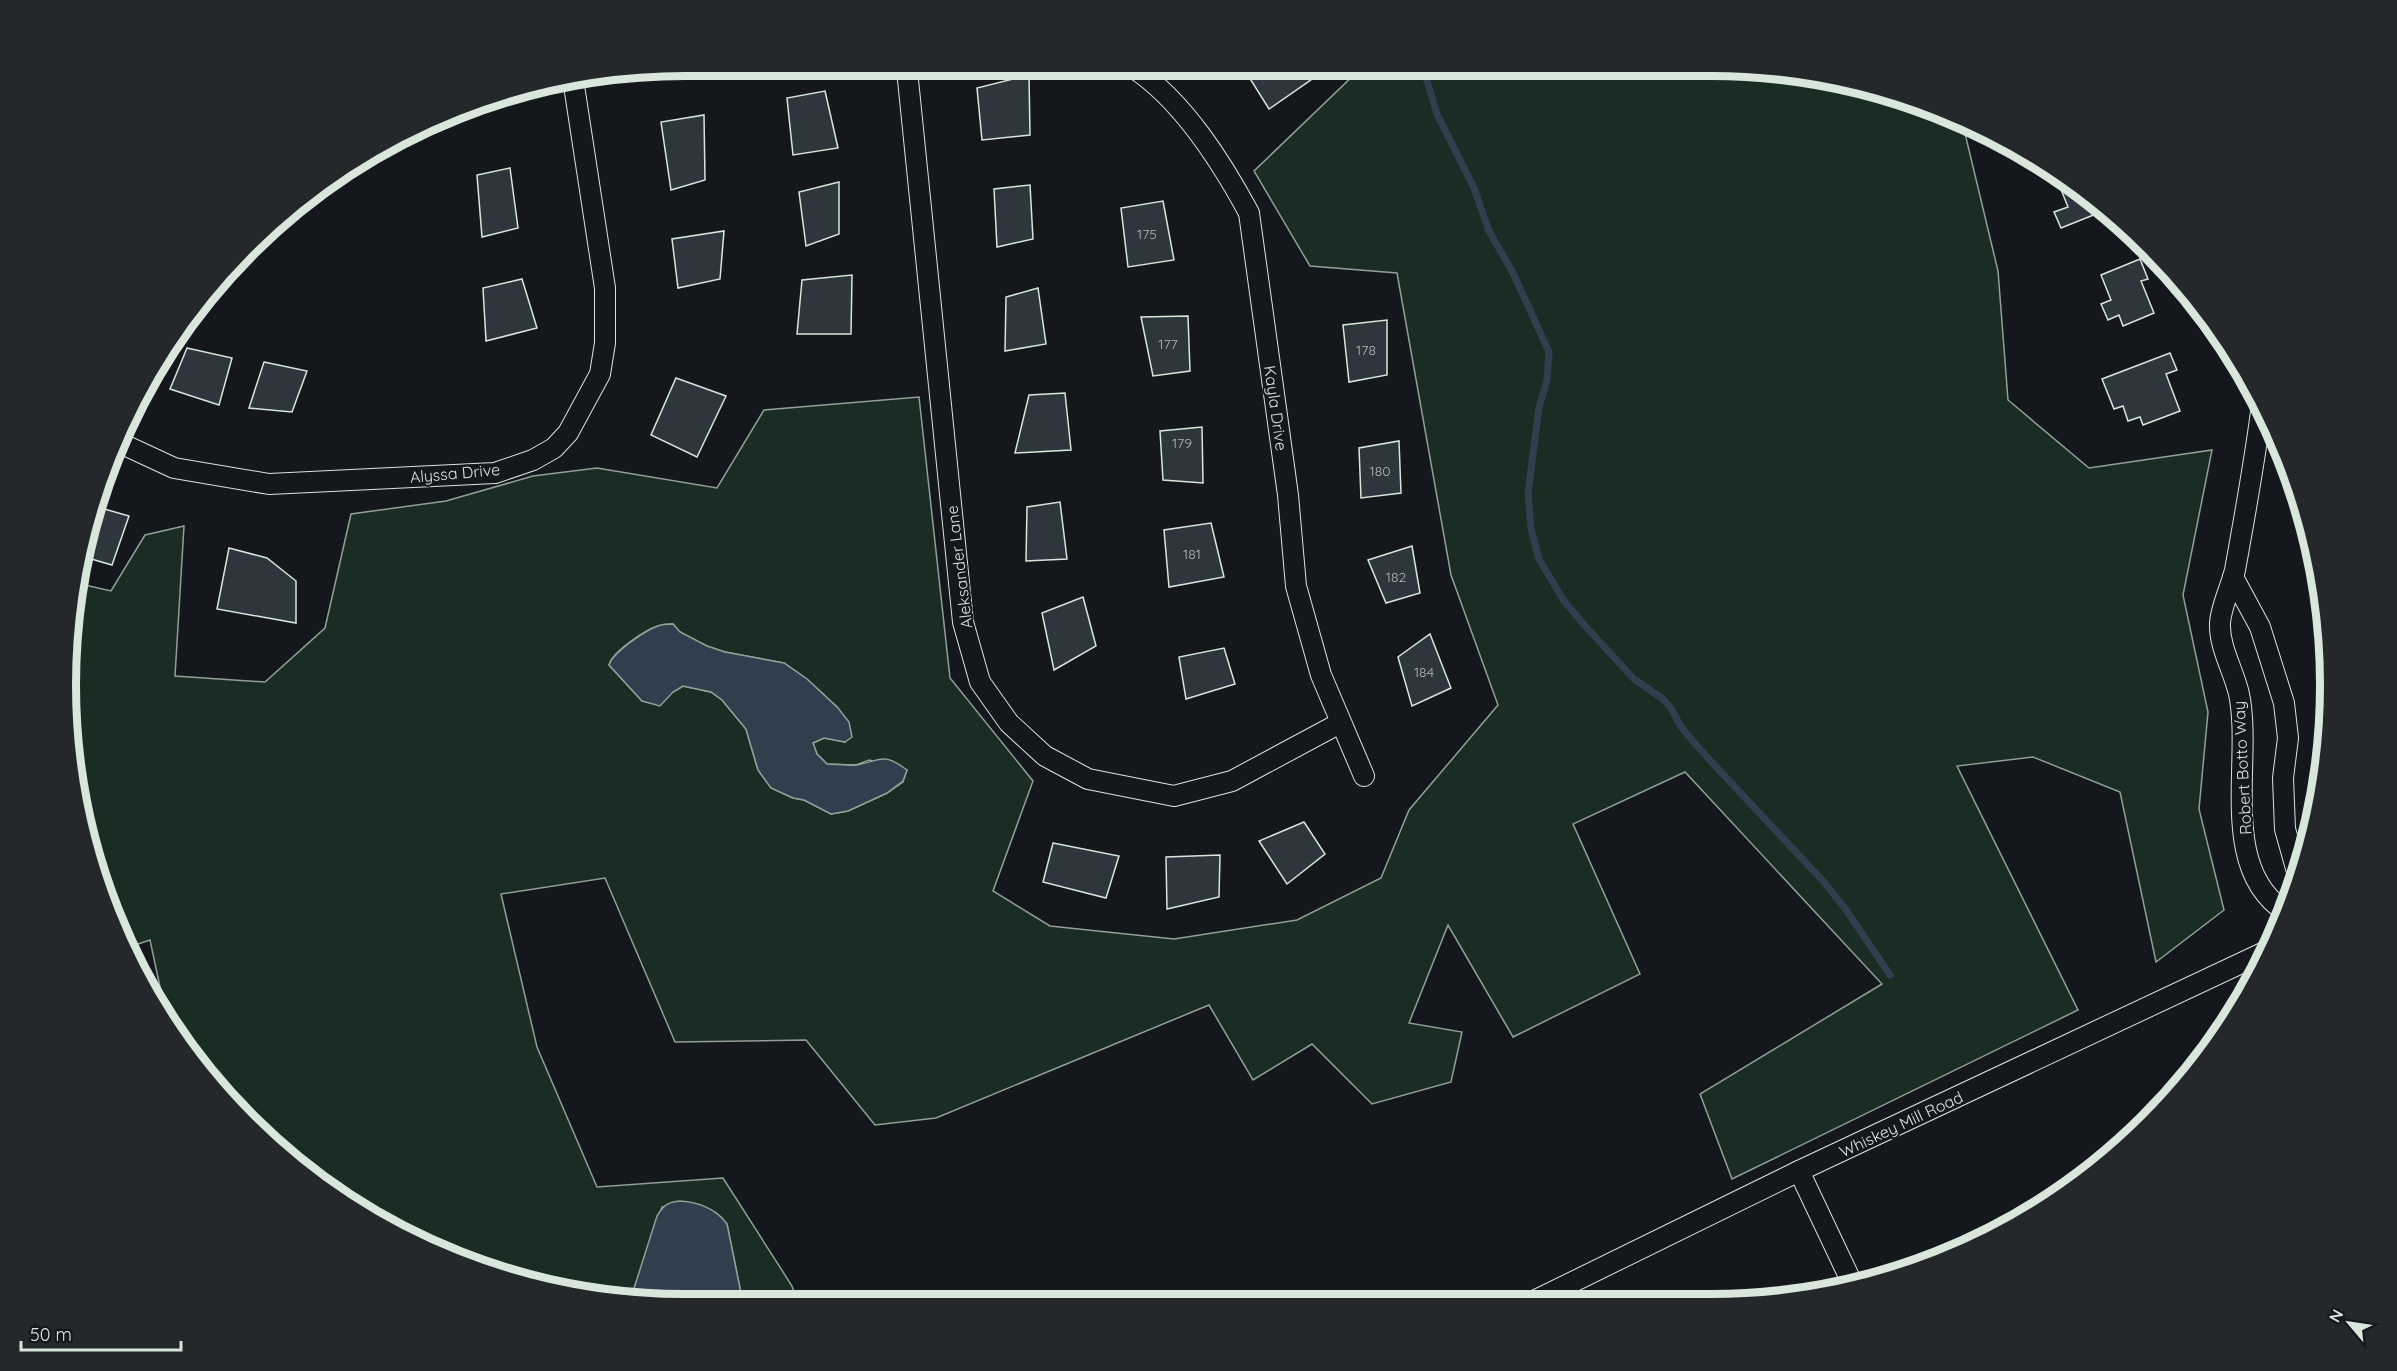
<svg xmlns="http://www.w3.org/2000/svg" width="2397" height="1371" viewBox="0 0 2397 1371" font-family="Quicksand,sans-serif">
<style>
.green{fill:#1a2d24;stroke:#939e99;stroke-width:1.5;fill-rule:evenodd}
.water{fill:#2f3f4d;stroke:#939e99;stroke-width:1.5}
.lines{fill:none;stroke-linecap:round;stroke-linejoin:round}
.stream{stroke:#2f3f4d;stroke-width:7}
.building{fill:#2c363c;stroke:#d8e6dc;stroke-width:1.5}
.street-casing{stroke:#d8e6dc;stroke-width:22}
.street{stroke:#14181c;stroke-width:20}
.labels{text-anchor:middle;dominant-baseline:central;stroke-width:4.5;stroke-linejoin:round;paint-order:stroke}
.number-label{font-size:14px;fill:#adbab4}
.street-label{font-size:16px;fill:#d8e6dc;stroke:#14181c}
.rim{fill:none;stroke:#d8e6dc;stroke-width:8}
</style>
<rect width="100%" height="100%" fill="#14181c"/>
<path class="green" d="M1752 67 1872 87 1963 125 1998 271 2008 400 2089 468 2212 450 2183 595 2208 712 2199 809 2224 910 2156 962 2120 792 2033 757 1957 766 2078 1010 1732 1179 1700 1094 1882 984 1685 772 1573 824 1640 974 1513 1037 1448 925 1409 1023 1462 1032 1451 1082 1372 1104 1312 1044 1253 1080 1209 1005 936 1118 875 1125 806 1040 675 1042 605 878 501 894 537 1047 597 1187 723 1178 792 1286 798 1303H743L727 1224C710 1201 688 1205 662 1207L630 1301 487 1272 375 1222 277 1151 220 1094 167 1020 150 940 126 948 113 922 78 807 67 726 71 605 76 583 111 591 145 535 184 526 175 676 265 682 325 628 351 514 446 501 533 476 597 468 717 488 764 410 919 397 950 678 1033 781 993 891 1050 926 1174 939 1297 920 1381 878 1409 810 1498 705 1451 575 1397 273 1310 266 1254 171 1359 70 1358 69ZM673 624 680 632 706 646 725 652 784 663 807 679 838 708 845 742 824 738 813 743 817 754 827 764 856 765 869 760 907 770 903 782 887 793 848 811 831 814 804 800 793 798 771 788 758 770 746 729 722 700 711 692 683 686 673 692 642 701 609 665C612 652 645 630 658 626 662 624 668 624 673 624Z"/>
<g class="water">
<path d="M673 624 680 632 707 646 725 652 784 663 807 679 838 708 849 722 852 737 845 742 824 738 813 743 817 754 827 764C836 764 848 766 857 765 882 760 883 752 907 770L903 781 887 793 848 811 831 814 804 800 793 798 771 788 758 770 746 729 722 700 711 692 683 686 673 692 660 706 642 701 609 665C613 652 646 630 658 626 663 624 668 624 673 624Z"/>
<path d="M680 1201C698 1202 716 1209 727 1224L743 1303 645 1304 630 1301 657 1216C663 1206 667 1202 680 1201Z"/>
</g>
<g class="lines">
<polyline class="stream" points="1423,68 1437,114 1474,188 1489,231 1513,273 1549,352 1547,380 1539,407 1528,493 1531,529 1539,559 1564,601 1587,628 1634,679 1663,699 1671,708 1681,727 1706,756 1823,881 1844,907 1890,975"/>
</g>
<g class="building">
<polygon points="1244,69 1308,69 1315,77 1269,109"/>
<polygon points="1029,75 1030,135 982,140 977,88"/>
<polygon points="825,91 838,148 793,155 787,98"/>
<polygon points="704,115 705,180 671,190 661,122"/>
<polygon points="510,168 518,228 482,237 477,175"/>
<polygon points="2054,172 2106,210 2061,228 2054,212 2068,207"/>
<polygon points="839,182 839,234 806,246 799,192"/>
<polygon points="1030,185 1033,239 997,247 994,189"/>
<polygon points="1163,201 1174,260 1128,267 1121,208"/>
<polygon points="724,231 720,279 678,288 672,239"/>
<polygon points="2140,259 2148,279 2141,281 2154,313 2123,326 2119,315 2108,320 2101,304 2111,300 2101,275"/>
<polygon points="852,275 851,334 797,334 802,280"/>
<polygon points="522,279 537,328 486,341 483,288"/>
<polygon points="1038,288 1046,344 1005,351 1006,297"/>
<polygon points="1188,316 1190,371 1153,376 1141,317"/>
<polygon points="1387,320 1387,375 1349,382 1343,325"/>
<polygon points="187,348 232,358 219,405 170,389"/>
<polygon points="2170,353 2177,370 2166,374 2180,411 2143,425 2140,417 2128,421 2123,406 2114,409 2102,379"/>
<polygon points="264,362 307,371 292,412 249,408"/>
<polygon points="676,378 726,396 697,457 651,435"/>
<polygon points="1065,393 1071,450 1015,453 1029,395"/>
<polygon points="1202,427 1203,483 1163,480 1160,431"/>
<polygon points="1399,441 1401,493 1361,498 1359,448"/>
<polygon points="1060,502 1067,559 1026,561 1027,507"/>
<polygon points="94,506 129,516 112,565 81,556 87,525"/>
<polygon points="1211,523 1224,577 1169,587 1164,530"/>
<polygon points="1412,546 1420,593 1386,603 1368,560"/>
<polygon points="229,548 267,558 296,581 296,623 217,609"/>
<polygon points="1083,597 1096,646 1054,670 1042,613"/>
<polygon points="1430,634 1451,688 1412,706 1398,657"/>
<polygon points="1224,648 1235,684 1186,699 1179,657"/>
<polygon points="1304,822 1325,854 1287,884 1259,841"/>
<polygon points="1053,843 1119,856 1106,898 1043,882"/>
<polygon points="1220,855 1219,897 1167,909 1166,857"/>
</g>
<g class="lines">
<defs>
<g id="street">
<path d="M1135 69C1184 102 1222 163 1249 213L1288 495 1296 586 1321 675 1364 776"/>
<polyline points="907,70 963,622 980,682 1009,723 1045,756 1088,779 1174,796 1232,781 1340,723"/>
<path d="M2262 404C2255 460 2245 515 2235 570 2231 587 2221 606 2220 623 2219 648 2234 671 2239 694 2253 761 2217 868 2286 912"/>
<polyline points="118,442 174,468 269,484 495,473 533,460 554,448 568,433 600,374 605,343 605,288 573,79"/>
<polyline points="2233,577 2260,627 2284,703 2288,738 2283,778 2285,829 2299,879"/>
<polyline points="1799,1171 1853,1285"/>
<polyline points="1534,1301 1799,1171 2269,950"/>
</g>
</defs>
<use href="#street" class="street-casing"/>
<use href="#street" class="street"/>
</g>
<g class="labels">
<g class="number-label">
<text x="1147" y="234">175</text>
<text x="1168" y="344">177</text>
<text x="1366" y="350">178</text>
<text x="1182" y="443">179</text>
<text x="1380" y="471">180</text>
<text x="1192" y="554">181</text>
<text x="1396" y="577">182</text>
<text x="1424" y="672">184</text>
</g>
<g class="street-label">
<text transform="translate(1276 408) rotate(82)">Kayla Drive</text>
<text transform="translate(455 473) rotate(-5)">Alyssa Drive</text>
<text transform="translate(959 567) rotate(-97)">Aleksander Lane</text>
<text transform="translate(2242 768) rotate(-93)">Robert Botto Way</text>
<text transform="translate(1901 1124) rotate(-25)">Whiskey Mill Road</text>
</g>
</g>
<path d="M0 0H2397V1371H0ZM685 76H1711A609 609 0 0 1 2320 685V685A609 609 0 0 1 1711 1294H685A609 609 0 0 1 76 685V685A609 609 0 0 1 685 76Z" fill="#24282b" fill-rule="evenodd"/>
<path class="rim" d="M685 76H1711A609 609 0 0 1 2320 685V685A609 609 0 0 1 1711 1294H685A609 609 0 0 1 76 685V685A609 609 0 0 1 685 76Z"/>
<g transform="translate(2349 1323) rotate(299)" stroke="#14181c" stroke-width="4.5" paint-order="stroke">
<path d="M0-4.5L10 22L0 15L-10 22Z" fill="#d8e6dc"/>
<text y="-9" font-size="16" font-weight="bold" text-anchor="middle" fill="#d8e6dc">N</text>
</g>
<path d="M21 1341v9h160v-9" fill="none" stroke="#d8e6dc" stroke-width="3"/>
<text x="30" y="1341" font-size="18" fill="#d8e6dc" stroke="#14181c" stroke-width="4.5" paint-order="stroke">50 m</text>
</svg>
